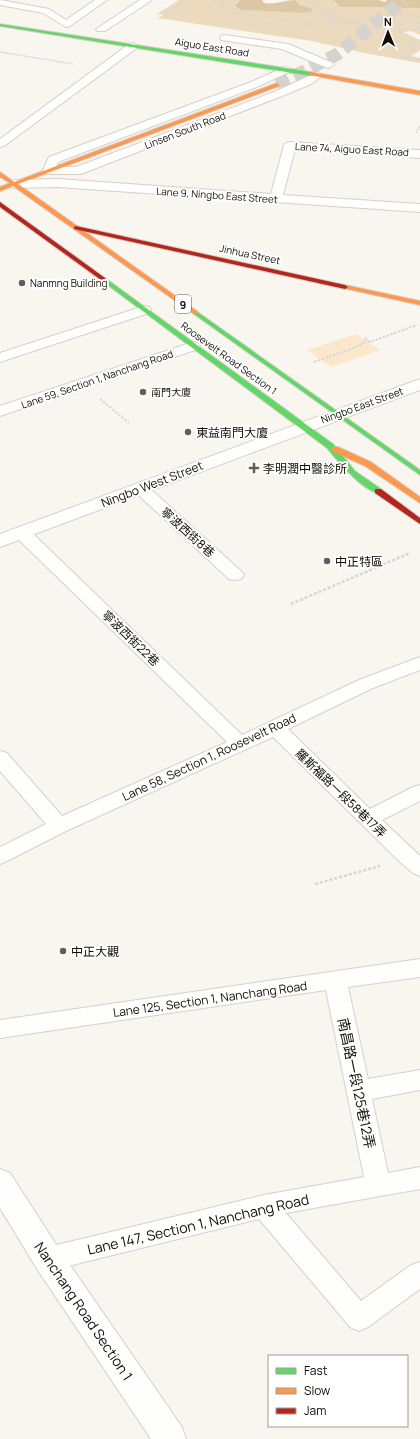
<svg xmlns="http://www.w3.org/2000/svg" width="420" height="1439" viewBox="0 0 420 1439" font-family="Manrope,'Noto Sans TC',sans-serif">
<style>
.green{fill:#fbe8cc}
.forest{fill:#ecdabe}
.water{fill:#ddc8a6}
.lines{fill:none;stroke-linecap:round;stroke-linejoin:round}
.secondary-tunnel{stroke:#d6d2cc;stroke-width:13;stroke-dasharray:13 6;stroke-linecap:butt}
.lane-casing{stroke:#d5d0c8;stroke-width:2}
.street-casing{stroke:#d5d0c8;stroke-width:2}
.fast-casing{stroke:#d5d0c8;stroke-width:2}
.slow-casing{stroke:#d5d0c8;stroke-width:2}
.jam-casing{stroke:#d5d0c8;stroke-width:2}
.path-far2{stroke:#d7d6d4;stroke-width:1.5;stroke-dasharray:2 1;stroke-linecap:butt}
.path-far1{stroke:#d7d6d4;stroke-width:2;stroke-dasharray:2.5 1.5;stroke-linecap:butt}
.path{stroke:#d7d6d4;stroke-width:2.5;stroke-dasharray:3 2;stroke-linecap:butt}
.lane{fill:#fefefd;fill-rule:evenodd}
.street{fill:#fefefd;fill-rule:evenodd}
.fast{fill:#63d668;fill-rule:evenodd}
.slow{fill:#ff974d;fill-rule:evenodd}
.jam{fill:#b3261e;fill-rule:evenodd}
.poi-dot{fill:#625e56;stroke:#fff;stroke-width:1.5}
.labels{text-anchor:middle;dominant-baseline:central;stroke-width:4;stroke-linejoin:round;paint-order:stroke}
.far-street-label{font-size:10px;fill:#110c04;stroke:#fff}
.far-poi-label{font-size:10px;fill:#110c04;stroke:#fff;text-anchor:start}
.shield{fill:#fff;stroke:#58554f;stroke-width:1}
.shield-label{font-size:11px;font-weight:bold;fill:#110c04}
.poi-label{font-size:12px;fill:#110c04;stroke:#fff;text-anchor:start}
.street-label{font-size:12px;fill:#110c04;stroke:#fff}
.near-street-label{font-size:14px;fill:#110c04;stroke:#fff}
</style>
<rect width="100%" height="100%" fill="#f9f5ef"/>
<polygon class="green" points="356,334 380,350 331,367 307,350"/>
<polygon class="forest" points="179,0 240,0 234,5 234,7 248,10 303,13 311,12 311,8 299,5 296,0 333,0 336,4 344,7 420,8 420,35 411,31 403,32 420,40 420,50 412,56 420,58 420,63 369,54 312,41 157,18 164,15 157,14"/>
<g class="water">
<path d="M240 0H262L264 3C275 5 285 0 296 0L299 5 311 8 312 10 311 12 303 13 242 10 234 6Z"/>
<polygon points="333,0 379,0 385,2 387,0 420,0 420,8 344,7 340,7"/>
</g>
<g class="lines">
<polyline class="secondary-tunnel" points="277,85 336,55 404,0"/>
<defs>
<g id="lane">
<polygon points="0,0 49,9 66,20 95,0 107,0 70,26 66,27 43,13 0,5"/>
<polygon points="140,0 152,0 105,31 97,31 96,29"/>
<polygon points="225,35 288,44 333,63 334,65 329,68 325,67 282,49 221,40 220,38 221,36"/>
<polygon points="133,43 138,46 137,48 4,146 0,147 0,139 129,44"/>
<polygon points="285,67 289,68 290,70 289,72 259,86 58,162 56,167 76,167 274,92 318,72 323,75 311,84 282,96 81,174 49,174 45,173 43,170 49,157 251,82"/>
<polygon points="290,142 420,150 420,158 295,149 283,195 420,204 420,212 58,187 15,188 11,187 9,184 11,181 15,180 58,179 271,194 284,145 286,143"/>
<polygon points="144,306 149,307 151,310 149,313 0,362 0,353"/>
<polygon points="193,342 198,343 200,346 198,349 0,416 0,406"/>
<polygon points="140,483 146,485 241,571 244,575 241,579 235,580 229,579 134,491 132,488 134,485"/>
<polygon points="22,528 28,529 242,735 359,680 420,657 420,670 373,688 288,729 370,809 413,787 420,785 420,801 382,820 420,856 420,876 413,873 401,863 273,737 66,831 7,861 0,864 0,847 46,824 0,771 0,751 7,753 62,816 227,742 16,537 14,533 16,529"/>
<polygon points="420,959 420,977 348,987 368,1079 420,1070 420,1090 372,1099 388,1173 420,1167 420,1189 286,1213 361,1301 411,1265 420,1262 420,1289 368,1327 359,1331 350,1327 259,1219 48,1271 39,1267 35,1259 39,1251 48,1247 264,1195 364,1177 326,990 0,1038 0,1020"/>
</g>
<g id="street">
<polygon points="420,379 420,390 0,547 0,534"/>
<polygon points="0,1169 10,1173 59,1249 182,1427 186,1439 151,1439 37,1269 0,1208"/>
</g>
<g id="fast">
<polygon points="0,24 311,72 314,74 311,76 0,26"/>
<path d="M101 278H105L333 444 355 471 381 489V493C366 495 336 459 327 448L101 280Z"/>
<polygon points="196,311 420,470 420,475 194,314 193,313"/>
</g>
<g id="slow">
<polygon points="311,72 420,91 420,95 309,75 308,74"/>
<polygon points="277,83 280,85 279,86 18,184 198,312 198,314 194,314 13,186 0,191 0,187 10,183 0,177 0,172 14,182"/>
<polygon points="345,285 420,301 420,305 343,288 343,286"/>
<polygon points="332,447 338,447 371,462 420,497 420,503 365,466 332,451"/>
</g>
<g id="jam">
<polygon points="0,202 105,278 105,280 101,280 0,207"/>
<polygon points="76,226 345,285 348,287 345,289 74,229 74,227"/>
<polygon points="375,489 381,489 420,518 420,524 375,493"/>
</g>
</defs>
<use href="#lane" class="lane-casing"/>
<use href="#street" class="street-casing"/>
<use href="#fast" class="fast-casing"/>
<use href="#slow" class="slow-casing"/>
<use href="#jam" class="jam-casing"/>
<g class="path-far2">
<polyline points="214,0 224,1"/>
<polyline points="226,0 222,5 223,9 227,12 318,24 354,21 388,15 420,16"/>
<polyline points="313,0 334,22"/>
<polyline points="325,12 338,12"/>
<polyline points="163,14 186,0"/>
<polyline points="328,16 351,20"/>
<polyline points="355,22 373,29 382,39 420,46"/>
<polyline points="420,23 409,23 396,27 402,31 420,28"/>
<polyline points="300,31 305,28 307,23"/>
<polyline points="416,46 404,57 420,60"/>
<polyline points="0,52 73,64"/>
<polyline points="416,133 420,126"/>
</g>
<g class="path-far1">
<polyline points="365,338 370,342 417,325"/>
<polyline points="314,362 359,346 367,340"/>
<polyline points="100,399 129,423"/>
</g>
<g class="path">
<polyline points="291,604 410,553"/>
<polyline points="315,884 380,866"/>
</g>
<use href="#lane" class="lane"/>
<use href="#street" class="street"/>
<use href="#fast" class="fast"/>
<use href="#slow" class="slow"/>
<use href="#jam" class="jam"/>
</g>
<g class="poi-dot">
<circle cx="22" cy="283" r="4"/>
<circle cx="143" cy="392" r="4"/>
<circle cx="188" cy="432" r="4"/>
<path d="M252 462h4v4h4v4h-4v4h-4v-4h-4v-4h4z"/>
<circle cx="327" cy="561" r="4"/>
<circle cx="63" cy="951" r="4"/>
</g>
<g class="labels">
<g class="far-street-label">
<text transform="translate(212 47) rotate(9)">Aiguo East Road</text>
<text transform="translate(185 130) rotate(-21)">Linsen South Road</text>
<text transform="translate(352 149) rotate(3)">Lane 74, Aiguo East Road</text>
<text transform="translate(217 195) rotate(4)">Lane 9, Ningbo East Street</text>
<text transform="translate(250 254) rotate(12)">Jinhua Street</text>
<text transform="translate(229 358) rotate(36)">Roosevelt Road Section 1</text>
<text transform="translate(97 379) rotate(-19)">Lane 59, Section 1, Nanchang Road</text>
<text transform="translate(362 405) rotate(-20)">Ningbo East Street</text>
</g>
<g class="far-poi-label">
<text x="30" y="283">Nanmng Building</text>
<text x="151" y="392">南門大廈</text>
</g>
<rect class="shield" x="175" y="295" width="16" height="18" rx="3"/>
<g class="shield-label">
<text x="183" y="304">9</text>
</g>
<g class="poi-label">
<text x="196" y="432">東益南門大廈</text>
<text x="263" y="468">李明潤中醫診所</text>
<text x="335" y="561">中正特區</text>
<text x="71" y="951">中正大觀</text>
</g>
<g class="street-label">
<text transform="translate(152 484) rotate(-21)">Ningbo West Street</text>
<text transform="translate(188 532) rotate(42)">寧波西街8巷</text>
<text transform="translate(131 638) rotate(44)">寧波西街22巷</text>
<text transform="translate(209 757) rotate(-25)">Lane 58, Section 1, Roosevelt Road</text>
<text transform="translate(341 793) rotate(44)">羅斯福路一段58巷17弄</text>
<text transform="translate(210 999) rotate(-8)">Lane 125, Section 1, Nanchang Road</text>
</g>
<g class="near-street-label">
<text transform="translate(357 1083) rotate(78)">南昌路一段125巷12弄</text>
<text transform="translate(198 1224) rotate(-13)">Lane 147, Section 1, Nanchang Road</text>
<text transform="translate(84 1311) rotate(56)">Nanchang Road Section 1</text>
</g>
</g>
<rect x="268" y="1355" width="140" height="72" fill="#ffffff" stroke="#a09e9b"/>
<rect x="276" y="1368" width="20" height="6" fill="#63d668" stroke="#a09e9b"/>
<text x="304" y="1375" font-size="12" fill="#110c04">Fast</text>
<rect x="276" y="1388" width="20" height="6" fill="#ff974d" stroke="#a09e9b"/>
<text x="304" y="1395" font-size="12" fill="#110c04">Slow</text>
<rect x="276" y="1408" width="20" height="6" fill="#b3261e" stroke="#a09e9b"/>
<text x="304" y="1415" font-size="12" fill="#110c04">Jam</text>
<g transform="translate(388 32) rotate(359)" stroke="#ffffff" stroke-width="3" paint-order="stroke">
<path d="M0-3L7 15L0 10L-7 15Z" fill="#110c04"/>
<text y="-6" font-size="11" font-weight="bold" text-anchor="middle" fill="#110c04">N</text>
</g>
</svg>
